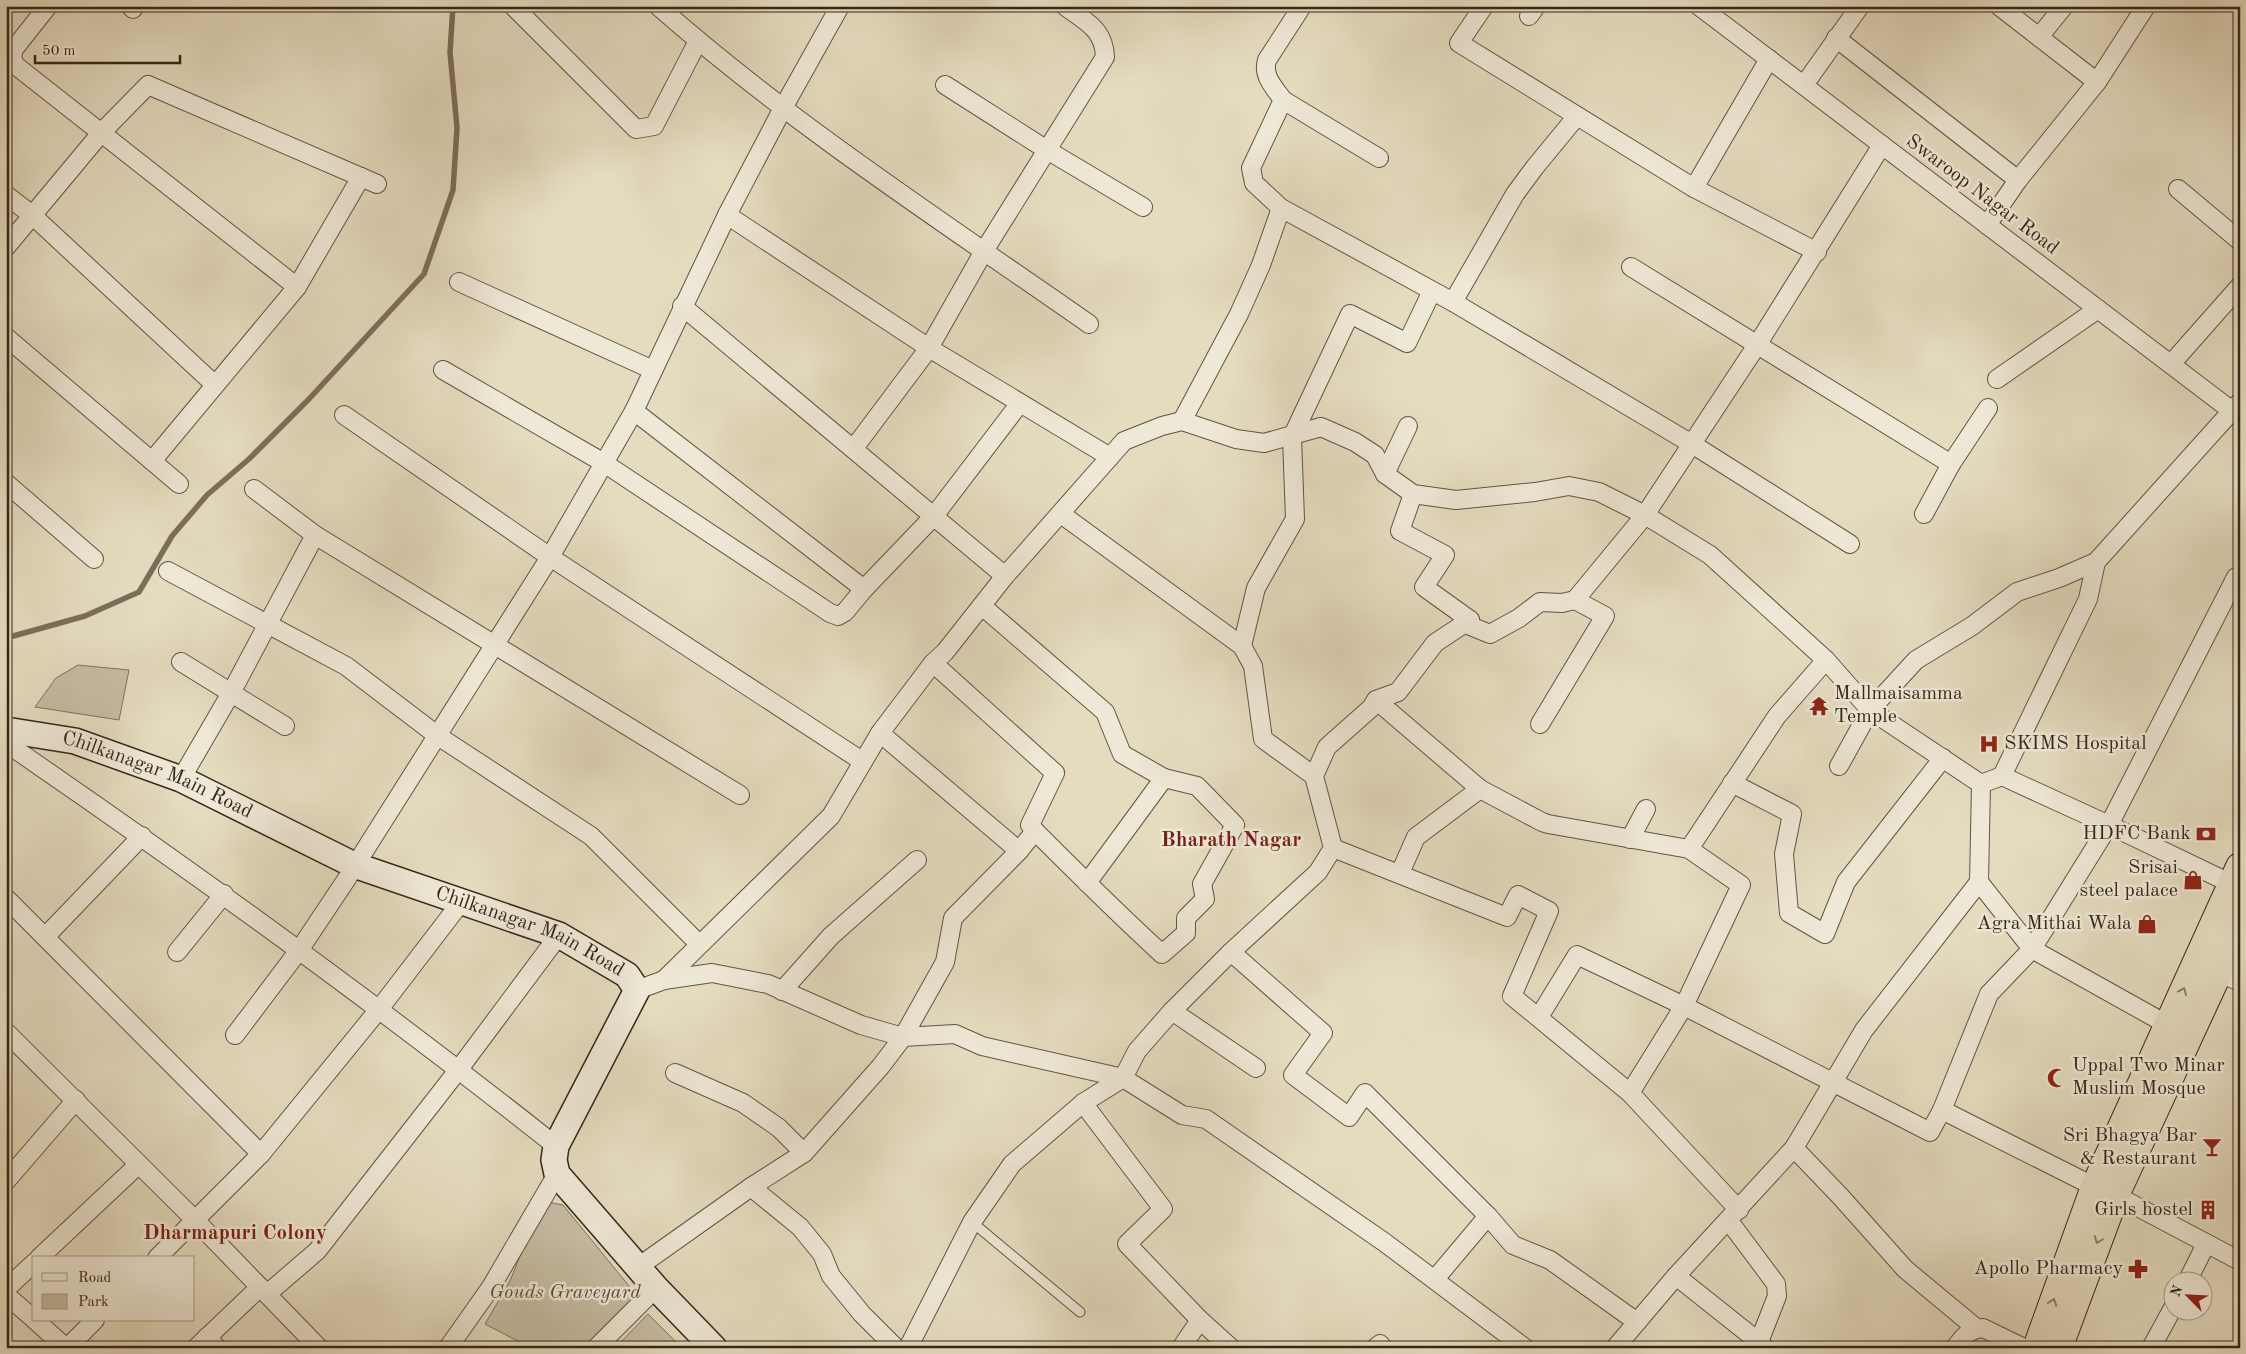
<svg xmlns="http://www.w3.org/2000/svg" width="2246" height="1354" viewBox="0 0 2246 1354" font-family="'Old Standard TT',serif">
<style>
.green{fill:#c7bda4;stroke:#7f725e}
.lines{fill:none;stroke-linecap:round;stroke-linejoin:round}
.stream{stroke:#7c6e5b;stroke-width:5.5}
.service-casing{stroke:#625443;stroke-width:11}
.minor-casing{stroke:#625443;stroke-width:20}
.secondary-casing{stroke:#372619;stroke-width:28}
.trunk-casing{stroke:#372619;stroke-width:30}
.service{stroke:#eee8d6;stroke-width:9}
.minor{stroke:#eee8d6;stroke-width:18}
.secondary{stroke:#eee8d6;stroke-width:25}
.trunk{stroke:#e5dcc0;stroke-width:28}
.oneway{stroke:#8e816c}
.labels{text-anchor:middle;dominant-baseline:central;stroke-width:5;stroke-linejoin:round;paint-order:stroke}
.street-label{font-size:20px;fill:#372619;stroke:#eee8d6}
.poi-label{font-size:20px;fill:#372619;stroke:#eee8d6;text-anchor:end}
.park-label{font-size:20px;font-style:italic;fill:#5b4c3c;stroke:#eee8d6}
.neighbourhood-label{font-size:21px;font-weight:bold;fill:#7a1f14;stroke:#eee8d6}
</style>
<rect width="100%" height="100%" fill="#e5dcc0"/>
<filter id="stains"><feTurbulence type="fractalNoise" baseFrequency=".004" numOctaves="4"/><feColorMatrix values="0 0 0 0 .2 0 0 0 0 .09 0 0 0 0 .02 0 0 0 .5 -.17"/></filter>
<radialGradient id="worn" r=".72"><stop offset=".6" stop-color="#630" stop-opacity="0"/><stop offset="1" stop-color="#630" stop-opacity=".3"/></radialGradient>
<g class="green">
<polygon points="78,665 129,670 119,720 35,707 56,678"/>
<polygon points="548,1202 563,1205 638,1297 591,1348 531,1348 485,1324 510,1281 528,1236"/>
<polygon points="648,1314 682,1348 615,1348"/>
</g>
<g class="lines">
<polyline class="stream" points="6,638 85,616 139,592 172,536 207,495 249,459 309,399 424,274 453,190 457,128 450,52 453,6"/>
<defs>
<polyline id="service" points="972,1222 1080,1312"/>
<g id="minor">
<polyline points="48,6 14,49 12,57 15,65 297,287"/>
<polyline points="130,6 133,9"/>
<polyline points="513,6 636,129 654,126 698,41"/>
<path d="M658 6C792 124 943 222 1089 324"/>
<path d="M1302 6 1267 60C1262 76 1274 87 1283 100L1251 168 1254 183 1281 208 1453 302 1692 444 1850 544"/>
<polyline points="1484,6 1459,43 1694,188 1817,252"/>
<polyline points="1699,6 2240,417"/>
<polyline points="1529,16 1536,6"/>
<polyline points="2039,37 2064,6"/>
<polyline points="1836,38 2018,180"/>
<polyline points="2097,82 2146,6"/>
<polyline points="945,85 1047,150 1143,207"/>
<polyline points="1804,85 1860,6"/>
<polyline points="1283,100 1379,158"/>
<polyline points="1694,188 1769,59"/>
<polyline points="2178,189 2240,241"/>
<polyline points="6,195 32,215 214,384"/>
<polyline points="727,215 929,348 1110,457"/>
<polyline points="1987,225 2018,180 2097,82 1999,6"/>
<polyline points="6,247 101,133 148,85 377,184"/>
<polyline points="1631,267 1951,464"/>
<polyline points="459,282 653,370"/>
<polyline points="1453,302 1515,194 1535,167 1577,116"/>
<polyline points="682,306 1005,576"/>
<polyline points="6,337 179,484"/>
<polyline points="2171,364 2240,286"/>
<polyline points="443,370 604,463 830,613 838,616 845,612 864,589 934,516 1020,403"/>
<polyline points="1997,379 2098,309"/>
<polyline points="634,411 864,589"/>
<polyline points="344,415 550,557 862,761"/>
<polyline points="1182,421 1239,314 1261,265 1281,208"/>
<path d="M854 448 929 348 984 251 1105 57C1104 29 1086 22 1065 6"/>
<polyline points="152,461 297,287 361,177"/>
<polyline points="1385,474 1408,426"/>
<polyline points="6,483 94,559"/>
<polyline points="254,489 315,535 740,795"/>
<polyline points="1413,494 1400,531 1445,555 1424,587 1470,620"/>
<polyline points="1061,514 1242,646"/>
<polyline points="1924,514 1951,464 1988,408"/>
<polyline points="168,571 346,666 438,736 591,836 699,944"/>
<polyline points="982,606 1105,712 1122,754 1164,778"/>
<polyline points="181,662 285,726"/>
<polyline points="933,663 1055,773 1030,825 1035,831"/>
<polyline points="1376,700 1480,789 1542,822 1548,824 1689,849 1741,885 1684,1006 1630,1093"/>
<polyline points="1540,724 1605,616 1575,600"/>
<path d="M6 743C194 872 378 1005 556 1146"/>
<polyline points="1839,766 1870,710 1916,660 1972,626 2017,592 2059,578 2096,562 2239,403"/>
<polyline points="1314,776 1263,739 1253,666 1242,646 1256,588 1295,519 1292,437 1350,314 1407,343 1432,291"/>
<polyline points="2002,776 2088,599 2096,562"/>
<polyline points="181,779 231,693 315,535"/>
<polyline points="1732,783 1792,814 1784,854 1789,913 1825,934 1846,882 1943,758"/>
<polyline points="1981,784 2002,776 2109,825 2232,884"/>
<polyline points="1630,839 1646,809"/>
<polyline points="1333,848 1507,917 1518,895 1549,911 1512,996 1630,1093 1739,1210"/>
<polyline points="1689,849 1777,716 1826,660"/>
<path d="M1019 851 1035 831C1077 873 1118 914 1162 954L1186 933V918L1205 899 1202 884 1235 825 1197 786 1164 778 1087 883"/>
<polyline points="1400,873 1416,837 1480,789"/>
<polyline points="6,898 261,1154"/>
<polyline points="46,936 142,836"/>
<polyline points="177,952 224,894"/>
<polyline points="1231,952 1323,1033 1293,1075 1349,1117 1365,1093 1488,1216 1513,1245 1550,1260 1637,1322"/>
<polyline points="2218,972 2240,982"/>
<polyline points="664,980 831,816 880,733 933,663 945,652 1005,576 1124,441 1162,426 1182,421 1236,439 1264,443 1321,427 1355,442 1375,455 1385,474 1413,494 1456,500 1535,492 1569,486 1599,492 1645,515 1710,555 1826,660 1870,710 1981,784 1979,882 2032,949 2168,1025"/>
<polyline points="637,990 664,980 712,973 768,984 861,1025 903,1037 955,1034 982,1046 1123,1078 1182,1115 1206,1119 1384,1242 1525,1348"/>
<polyline points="782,991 831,936 917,860"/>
<polyline points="1172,1011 1256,1068"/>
<polyline points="1539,1017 1577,955 1684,1006 1930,1132 1942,1110 2095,1187"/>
<polyline points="6,1032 195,1220 319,1348"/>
<polyline points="235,1035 300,949 346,880 550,557 634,411 727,215 783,108 840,6"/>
<polyline points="675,1073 743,1103 779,1128 804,1153"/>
<polyline points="1083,1103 1163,1209 1127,1244 1200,1320 1231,1348"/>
<polyline points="1942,1110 1989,994 2032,949 2109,825 2236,577"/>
<polyline points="1794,1148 1840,1196 1905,1269 1976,1328"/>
<polyline points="6,1181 76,1100"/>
<polyline points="751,1187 800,1227 822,1254 831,1276 862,1314 896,1348"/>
<polyline points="2115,1195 2240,1261"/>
<polyline points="1729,1221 1776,1284 1777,1296 1759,1342 1765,1348"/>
<polyline points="39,1258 139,1164"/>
<polyline points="157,1258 261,1154 380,1008 462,901"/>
<polyline points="638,1267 751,1187 804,1153 881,1066 903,1037 945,962 953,918 1019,851 880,733"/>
<polyline points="1676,1276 1759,1342"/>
<polyline points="1435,1279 1488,1216"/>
<polyline points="2187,1282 2206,1244"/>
<polyline points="6,1289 34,1263"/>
<polyline points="267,1294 317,1251 459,1069 559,935"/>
<polyline points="6,1295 34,1319"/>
<polyline points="35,1320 66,1348"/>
<polyline points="207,1337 217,1348"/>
<polyline points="67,1348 95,1320"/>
<polyline points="196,1348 260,1287"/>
<polyline points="448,1348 491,1287 557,1174"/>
<polyline points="596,1348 656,1288"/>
<polyline points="908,1348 972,1222 1012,1164 1083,1103 1123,1078 1137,1051 1172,1011 1231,952 1318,872 1333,848 1314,776 1327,747 1371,708 1376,700 1398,692 1435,643 1470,620 1468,625 1490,634 1519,618 1540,602 1562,603 1575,600 1645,515 1757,345 1882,145"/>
<polyline points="1181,1348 1200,1320"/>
<polyline points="1375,1348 1380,1344 1383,1348"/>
<polyline points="1615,1348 1676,1276 1794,1148 1864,1030 1979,882"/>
<path d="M1955 1348C1963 1337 1969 1329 1983 1328L2024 1348"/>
<polyline points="2151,1348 2174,1306"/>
</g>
<g id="secondary">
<path id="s1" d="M6 730 75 741 181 779 354 865 559 935 627 975 637 990 556 1146 554 1160 557 1174 656 1288 714 1348"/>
</g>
<g id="trunk">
<polyline points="2037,1348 2095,1187 2240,867"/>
<polyline points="2058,1348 2115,1195 2240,925"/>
</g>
</defs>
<use href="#service" class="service-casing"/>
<use href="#minor" class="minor-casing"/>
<use href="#secondary" class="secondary-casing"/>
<use href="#trunk" class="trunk-casing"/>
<use href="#service" class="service"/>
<use href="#minor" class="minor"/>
<use href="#secondary" class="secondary"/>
<use href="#trunk" class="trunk"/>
</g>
<defs><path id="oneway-chevron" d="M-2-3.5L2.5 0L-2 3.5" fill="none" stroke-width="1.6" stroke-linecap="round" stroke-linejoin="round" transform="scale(1.25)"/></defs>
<g class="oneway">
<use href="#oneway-chevron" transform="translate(2183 991) rotate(-66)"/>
<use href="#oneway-chevron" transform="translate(2098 1240) rotate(111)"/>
<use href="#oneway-chevron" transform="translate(2053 1302) rotate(-70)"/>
</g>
<defs>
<symbol id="temple-bare" viewBox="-9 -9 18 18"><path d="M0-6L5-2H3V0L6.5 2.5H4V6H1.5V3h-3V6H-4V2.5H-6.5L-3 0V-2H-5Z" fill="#8f2418" stroke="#eee8d6" stroke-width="2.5" paint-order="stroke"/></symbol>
<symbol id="hospital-bare" viewBox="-9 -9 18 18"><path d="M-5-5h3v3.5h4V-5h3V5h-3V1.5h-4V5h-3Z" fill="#8f2418" stroke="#eee8d6" stroke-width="2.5" paint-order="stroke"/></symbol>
<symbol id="bank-bare" viewBox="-9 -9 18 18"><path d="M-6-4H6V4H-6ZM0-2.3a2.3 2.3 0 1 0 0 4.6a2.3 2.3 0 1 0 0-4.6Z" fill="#8f2418" stroke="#eee8d6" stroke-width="2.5" paint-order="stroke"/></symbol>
<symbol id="shop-bare" viewBox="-9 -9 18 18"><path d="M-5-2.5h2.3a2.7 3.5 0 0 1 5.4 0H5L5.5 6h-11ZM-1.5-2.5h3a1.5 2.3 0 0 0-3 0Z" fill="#8f2418" stroke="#eee8d6" stroke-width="2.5" paint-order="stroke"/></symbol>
<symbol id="mosque-bare" viewBox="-9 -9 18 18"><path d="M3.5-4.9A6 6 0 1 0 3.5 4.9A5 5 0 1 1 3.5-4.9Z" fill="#8f2418" stroke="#eee8d6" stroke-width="2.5" paint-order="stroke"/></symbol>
<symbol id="bar-bare" viewBox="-9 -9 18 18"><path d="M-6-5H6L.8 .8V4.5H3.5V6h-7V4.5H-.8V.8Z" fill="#8f2418" stroke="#eee8d6" stroke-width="2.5" paint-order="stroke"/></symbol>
<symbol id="building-bare" viewBox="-9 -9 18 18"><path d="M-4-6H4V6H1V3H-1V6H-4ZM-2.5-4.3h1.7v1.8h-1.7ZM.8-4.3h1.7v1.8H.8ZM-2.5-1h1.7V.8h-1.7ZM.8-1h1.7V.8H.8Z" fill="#8f2418" stroke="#eee8d6" stroke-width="2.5" paint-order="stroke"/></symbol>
<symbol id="pharmacy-bare" viewBox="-9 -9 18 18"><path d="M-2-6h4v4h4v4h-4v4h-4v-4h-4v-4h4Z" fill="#8f2418" stroke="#eee8d6" stroke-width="2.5" paint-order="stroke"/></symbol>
</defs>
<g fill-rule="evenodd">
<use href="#temple-bare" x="1805" y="692" width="28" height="28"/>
<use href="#hospital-bare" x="1975" y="730" width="28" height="28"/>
<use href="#bank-bare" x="2192" y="820" width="28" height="28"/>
<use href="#shop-bare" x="2179" y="866" width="28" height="28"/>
<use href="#shop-bare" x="2133" y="910" width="28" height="28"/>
<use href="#mosque-bare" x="2043" y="1064" width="28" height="28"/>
<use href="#bar-bare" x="2198" y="1133" width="28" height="28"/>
<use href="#building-bare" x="2194" y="1196" width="28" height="28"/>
<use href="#pharmacy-bare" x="2124" y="1255" width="28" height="28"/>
</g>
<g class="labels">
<g class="street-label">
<text transform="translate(1982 195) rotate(37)">Swaroop Nagar Road</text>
<text stroke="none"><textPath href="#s1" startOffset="159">Chilkanagar Main Road</textPath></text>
<text stroke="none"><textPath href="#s1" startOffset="564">Chilkanagar Main Road</textPath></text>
</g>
<g class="poi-label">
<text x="1834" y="694" text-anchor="start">Mallmaisamma<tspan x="1834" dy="23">Temple</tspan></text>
<text x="2004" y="744" text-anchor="start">SKIMS Hospital</text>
<text x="2191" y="834">HDFC Bank</text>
<text x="2178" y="868">Srisai<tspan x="2178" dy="23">steel palace</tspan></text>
<text x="2132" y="924">Agra Mithai Wala</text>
<text x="2072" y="1066" text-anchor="start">Uppal Two Minar<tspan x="2072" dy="23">Muslim Mosque</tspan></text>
<text x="2197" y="1136">Sri Bhagya Bar<tspan x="2197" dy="23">&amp; Restaurant</tspan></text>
<text x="2193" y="1210">Girls hostel</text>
<text x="2123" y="1269">Apollo Pharmacy</text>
</g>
<g class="park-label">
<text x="565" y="1293">Gouds Graveyard</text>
</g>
<g class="neighbourhood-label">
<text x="1231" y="840">Bharath Nagar</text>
<text x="235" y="1233">Dharmapuri Colony</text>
</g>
</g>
<rect width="2246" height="1354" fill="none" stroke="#e5dcc0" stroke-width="25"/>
<rect x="8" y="8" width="2231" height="1339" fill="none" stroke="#372619" stroke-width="2.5"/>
<rect x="12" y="12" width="2221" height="1329" fill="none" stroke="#372619"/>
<rect x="32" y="1256" width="162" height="65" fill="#eee8d6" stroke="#a59a8a"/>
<rect x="42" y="1273" width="25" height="8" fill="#eee8d6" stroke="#a59a8a"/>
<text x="78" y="1282" font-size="15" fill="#372619">Road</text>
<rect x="42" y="1294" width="25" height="15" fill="#c7bda4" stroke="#a59a8a"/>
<text x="78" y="1306" font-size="15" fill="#372619">Park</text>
<g transform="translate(2188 1296) rotate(294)"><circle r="24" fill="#eee8d6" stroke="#a59a8a"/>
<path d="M0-4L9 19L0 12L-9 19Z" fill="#8f2418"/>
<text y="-8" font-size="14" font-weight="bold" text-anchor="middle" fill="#372619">N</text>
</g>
<path d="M35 55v8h145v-8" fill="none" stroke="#372619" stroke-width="2.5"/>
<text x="42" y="55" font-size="15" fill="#372619" stroke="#eee8d6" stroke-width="4" paint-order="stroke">50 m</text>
<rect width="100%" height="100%" filter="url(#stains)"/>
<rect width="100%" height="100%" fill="url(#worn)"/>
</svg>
